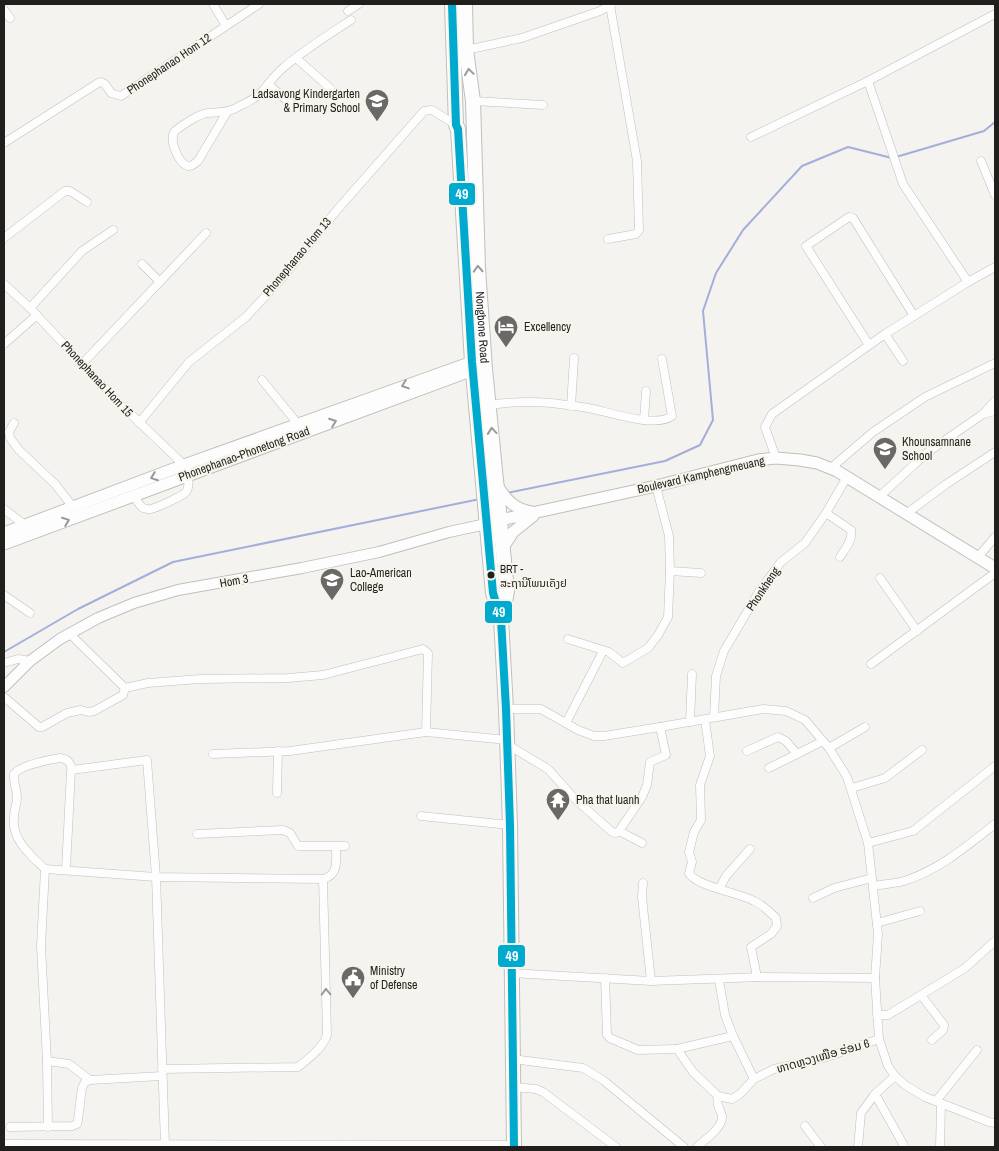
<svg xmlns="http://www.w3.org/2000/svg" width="999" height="1151" viewBox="0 0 999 1151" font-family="'Archivo Narrow','Noto Sans Lao',sans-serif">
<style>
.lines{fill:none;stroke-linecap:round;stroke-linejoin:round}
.stream{stroke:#a3aedb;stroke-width:2}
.street-casing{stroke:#c0bfbc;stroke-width:9}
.secondary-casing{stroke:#c0bfbc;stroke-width:12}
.primary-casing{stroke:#c0bfbc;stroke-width:13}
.highway-casing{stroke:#c0bfbc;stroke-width:16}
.street{stroke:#fdfdfd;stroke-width:8}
.secondary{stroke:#fdfdfd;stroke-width:10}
.primary{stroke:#fdfdfd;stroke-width:11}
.highway{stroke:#fdfdfd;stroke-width:14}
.bus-1-casing{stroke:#f7f4ec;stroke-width:11}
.bus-1{stroke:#00a9ce;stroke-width:8}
.oneway{stroke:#9a9998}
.bus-dot{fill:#201f1c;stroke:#f7f4ec;stroke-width:2}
.labels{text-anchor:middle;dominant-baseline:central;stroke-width:4;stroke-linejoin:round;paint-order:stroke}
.bus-label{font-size:11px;fill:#201f1c;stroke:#f7f4ec;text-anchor:start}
.street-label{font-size:12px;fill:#201f1c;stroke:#f7f4ec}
.poi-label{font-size:12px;fill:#201f1c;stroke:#f7f4ec;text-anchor:start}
.line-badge{stroke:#f7f4ec;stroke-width:2}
.badge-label{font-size:14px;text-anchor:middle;font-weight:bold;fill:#fff}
</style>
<rect width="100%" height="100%" fill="#f4f3ef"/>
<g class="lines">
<g class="stream">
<polyline points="896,157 984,131 995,122"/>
<polyline points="507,493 665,461 700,445 713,420 703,311 716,273 743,230 802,166 848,147 892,158"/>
<polyline points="4,652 78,609 173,562 480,499"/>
</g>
<defs>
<g id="street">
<polyline points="213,4 226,26"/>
<polyline points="4,10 10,18"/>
<polyline points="348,11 359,4"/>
<polyline points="466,50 522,38 600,11 612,4"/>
<polyline points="296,58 330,88"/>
<polyline points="868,81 903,184 968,282"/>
<polyline points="268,84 291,104"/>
<polyline points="473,101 543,105"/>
<path d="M227 112 198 161C195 163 192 167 188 166 179 165 168 139 175 131 181 126 200 113 208 113 218 112 224 113 234 109 241 105 251 101 257 96 267 88 273 76 283 68 304 50 328 35 351 20"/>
<polyline points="751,137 868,81 995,14"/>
<polyline points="4,143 98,83 101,82 105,84 111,93 121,96 259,4"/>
<polyline points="981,161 995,195"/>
<polyline points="4,238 65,191 70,191 87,202"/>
<polyline points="608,239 636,234 639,230 637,161 610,5"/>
<polyline points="142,264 160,282"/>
<path d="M4 284 30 308 118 402 184 465C187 472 191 485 186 492 183 496 156 508 151 509 149 510 144 508 143 508 139 505 136 499 134 495"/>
<polyline points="30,308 82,251 113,230"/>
<polyline points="885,334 903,361"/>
<polyline points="4,344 37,315"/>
<polyline points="869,345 806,246 849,217 853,218 914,316"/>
<polyline points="83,363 206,233"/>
<polyline points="262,380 298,424"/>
<path d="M490 405C509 402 531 401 551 403 565 405 580 406 593 409 611 413 657 428 672 416L662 359"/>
<polyline points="571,406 574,358"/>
<polyline points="983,414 995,411"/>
<polyline points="644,420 646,391"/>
<polyline points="14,423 9,432 10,438 19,450 55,484 73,507"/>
<polyline points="139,423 189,362 246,317 283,277 337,210 424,111 432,110 456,125"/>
<polyline points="776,458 765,427 772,414 885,334 968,282 995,267"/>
<polyline points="831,468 873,432 925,397 995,363"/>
<polyline points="880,496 928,452 983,414 995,401"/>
<polyline points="4,509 26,526"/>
<path d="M826 513 851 530C853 540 845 549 840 557"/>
<polyline points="906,514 945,485 995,452"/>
<polyline points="978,557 995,537"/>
<polyline points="670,571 701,573"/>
<polyline points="880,578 917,631"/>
<polyline points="4,595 30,613"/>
<polyline points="69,633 125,688"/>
<polyline points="568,639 609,652 623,663 648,648 658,635 668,617 670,571 669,536 656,486"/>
<polyline points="4,663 18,659 30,661"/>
<polyline points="871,664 995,573"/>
<polyline points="4,697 39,727 42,727 67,713 81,710 88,712 94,711 123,695 125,688 148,683 200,679 288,678 323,675 423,649 428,653 426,732"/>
<polyline points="506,709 541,709 578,730 594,736 604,736 660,727 763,709 786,711 805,720 829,748 847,777 868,843 878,934 875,978 879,1039 888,1066 895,1076 905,1085 925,1097 989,1122 995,1123"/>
<polyline points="714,717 716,676 724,651 760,590 781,562 805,543 826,513 847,477"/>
<path d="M705 720 710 756 700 785 701 820 694 832 689 852 692 862 689 873C695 886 740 893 754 901 763 905 770 912 776 918L777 926 771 934 751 947 757 977"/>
<polyline points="690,722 692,674"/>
<polyline points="566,723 603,651"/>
<polyline points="508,745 548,769 574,798 612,832 616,833 619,831 642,843"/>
<polyline points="829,748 865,727"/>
<polyline points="747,751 778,737 786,741 797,754"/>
<polyline points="213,754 290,751 426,732 507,740"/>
<polyline points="769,768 823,741"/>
<path d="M72 770C70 762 68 759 60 758 48 760 21 765 14 774 13 782 17 790 17 797 17 804 14 810 14 817 11 839 30 855 45 869L156 877 323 879C339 875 336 861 336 847"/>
<polyline points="852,788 885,778 922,750"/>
<polyline points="277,793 278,751"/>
<polyline points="421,816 510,825"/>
<polyline points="619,831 642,797 647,785 650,762 666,755 660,727"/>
<polyline points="197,834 283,830 290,833 298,846 345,846"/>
<polyline points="868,843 913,831 995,766"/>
<polyline points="45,869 41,946 47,1061 48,1127"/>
<polyline points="66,869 71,771 72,770 147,760 156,877 165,1145"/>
<polyline points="643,883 642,897 651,981"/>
<path d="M873 886C883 884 894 884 904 881 939 870 967 846 995 824"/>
<polyline points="719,889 726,876 750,849"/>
<polyline points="813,898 834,888 872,878"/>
<polyline points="877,923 920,911"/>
<polyline points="511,973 651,981 762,977 875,978"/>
<polyline points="605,978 607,1035 610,1038 638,1050 677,1049 693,1072 718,1096"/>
<polyline points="719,980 725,1015 733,1036 754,1079"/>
<polyline points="921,995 944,1025 943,1030 932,1040"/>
<polyline points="877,1015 888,1015 921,995 965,968 995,941"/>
<polyline points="677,1049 733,1036"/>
<polyline points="512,1059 583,1068 603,1080 684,1147"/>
<polyline points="47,1061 69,1064 90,1080"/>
<path d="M162 1069 298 1067C308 1059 323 1048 327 1035L323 879"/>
<polyline points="512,1087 536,1089 543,1092 616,1147"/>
<polyline points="875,1094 903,1144"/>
<polyline points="718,1096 732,1099 740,1094 754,1079 774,1069 827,1057 879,1039"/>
<polyline points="936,1101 977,1050"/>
<polyline points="805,1126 821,1147"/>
<polyline points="10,1127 72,1126 77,1124 78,1120 82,1088 85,1082 90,1080 162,1076"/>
<polyline points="4,1144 514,1145"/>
<path d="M697 1147C704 1140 723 1128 722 1116 720 1107 716 1108 718 1096"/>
<polyline points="858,1147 861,1113 875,1094 895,1076"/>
<polyline points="940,1147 941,1104"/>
</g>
<polyline id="secondary" points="4,687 30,661 60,639 98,618 134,603 178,590 302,568 379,552 449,532 486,524"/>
<g id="primary">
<path d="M497 485C505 499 515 510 532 512"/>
<polyline points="500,520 656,486 758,460 776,458 800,460 817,463 837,471 995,568"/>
<polyline points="4,533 184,465 472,362 478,361"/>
<polyline points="4,544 473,370 481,369"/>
<polyline points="504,546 513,532 533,516"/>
</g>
<g id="highway">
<polyline points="452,4 456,125 458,129 472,362 493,593 501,619 506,709 510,825 514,1147"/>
<path id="s1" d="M465 4 466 50 473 101 478 268 485 369 507 591 502 618"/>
</g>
</defs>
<use href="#street" class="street-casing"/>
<use href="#secondary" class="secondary-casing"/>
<use href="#primary" class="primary-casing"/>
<use href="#highway" class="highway-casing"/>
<use href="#street" class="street"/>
<use href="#secondary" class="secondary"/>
<use href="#primary" class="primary"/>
<use href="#highway" class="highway"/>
<defs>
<polyline id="bus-1" points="452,4 456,125 458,129 472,362 493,593 501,619 506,709 510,825 514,1147"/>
</defs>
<use href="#bus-1" class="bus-1-casing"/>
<use href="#bus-1" class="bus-1"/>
</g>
<defs><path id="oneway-chevron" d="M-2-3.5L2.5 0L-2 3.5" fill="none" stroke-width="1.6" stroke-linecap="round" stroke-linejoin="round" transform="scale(1.25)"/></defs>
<g class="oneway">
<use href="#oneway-chevron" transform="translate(469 72) rotate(-98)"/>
<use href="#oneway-chevron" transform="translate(478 269) rotate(-93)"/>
<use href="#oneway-chevron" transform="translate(405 385) rotate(161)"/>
<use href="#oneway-chevron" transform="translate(333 422) rotate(-20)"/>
<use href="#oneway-chevron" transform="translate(492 431) rotate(-95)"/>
<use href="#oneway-chevron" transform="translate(154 477) rotate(159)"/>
<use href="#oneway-chevron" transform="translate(66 521) rotate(-21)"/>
<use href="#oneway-chevron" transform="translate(326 992) rotate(-92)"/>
</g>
<defs>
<symbol id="school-pin" viewBox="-11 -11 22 30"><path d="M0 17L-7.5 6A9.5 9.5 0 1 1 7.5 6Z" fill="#6a6966" stroke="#f7f4ec"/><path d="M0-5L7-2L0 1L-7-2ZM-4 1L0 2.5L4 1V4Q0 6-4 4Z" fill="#fff"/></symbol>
<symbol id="hotel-pin" viewBox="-11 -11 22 30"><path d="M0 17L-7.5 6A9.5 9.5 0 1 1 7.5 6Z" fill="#6a6966" stroke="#f7f4ec"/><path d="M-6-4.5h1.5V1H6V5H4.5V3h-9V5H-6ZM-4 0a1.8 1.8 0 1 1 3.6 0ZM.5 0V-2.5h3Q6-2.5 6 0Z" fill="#fff"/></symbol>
<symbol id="temple-pin" viewBox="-11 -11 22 30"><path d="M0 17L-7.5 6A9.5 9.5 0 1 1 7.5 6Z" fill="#6a6966" stroke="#f7f4ec"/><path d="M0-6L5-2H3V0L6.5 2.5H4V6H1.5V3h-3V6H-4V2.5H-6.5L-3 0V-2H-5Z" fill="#fff"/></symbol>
<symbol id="civic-pin" viewBox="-11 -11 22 30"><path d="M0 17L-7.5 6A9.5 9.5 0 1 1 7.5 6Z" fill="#6a6966" stroke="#f7f4ec"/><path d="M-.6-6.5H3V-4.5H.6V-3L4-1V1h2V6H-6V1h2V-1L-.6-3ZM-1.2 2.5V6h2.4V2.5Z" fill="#fff"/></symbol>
</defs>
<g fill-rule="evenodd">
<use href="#school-pin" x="363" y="87" width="28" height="38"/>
<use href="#hotel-pin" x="492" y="313" width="28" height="38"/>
<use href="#school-pin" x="871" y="435" width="28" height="38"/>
<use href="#school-pin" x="318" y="566" width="28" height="38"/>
<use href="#temple-pin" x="544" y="786" width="28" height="38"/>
<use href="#civic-pin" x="339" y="964" width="28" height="38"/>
</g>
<circle class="bus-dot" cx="491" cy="575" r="4.5"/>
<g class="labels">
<g class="bus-label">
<text x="500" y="569">BRT -<tspan x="500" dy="14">ສະຖານີໂພນເຄັງຢ</tspan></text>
</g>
<g class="street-label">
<text transform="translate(169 64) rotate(-34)">Phonephanao Hom 12</text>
<text transform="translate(297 257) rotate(-50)">Phonephanao Hom 13</text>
<text stroke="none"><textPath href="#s1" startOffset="324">Nongbone Road</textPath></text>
<text transform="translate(97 379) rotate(47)">Phonephanao Hom 15</text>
<text transform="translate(244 454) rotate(-20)">Phonephanao-Phonetong Road</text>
<text transform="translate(701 475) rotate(-13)">Boulevard Kamphengmeuang</text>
<text transform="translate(234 581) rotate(-10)">Hom 3</text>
<text transform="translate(763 589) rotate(-56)">Phonkheng</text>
<text transform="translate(823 1056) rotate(-16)">ທາດຫຼວງເໜືອ ຮ່ອມ 6</text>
</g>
<g class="poi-label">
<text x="360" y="94" text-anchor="end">Ladsavong Kindergarten<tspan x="360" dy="14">&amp; Primary School</tspan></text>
<text x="524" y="327">Excellency</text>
<text x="902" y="442">Khounsamnane<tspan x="902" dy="14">School</tspan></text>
<text x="350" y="573">Lao-American<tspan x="350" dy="14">College</tspan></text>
<text x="576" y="800">Pha that luanh</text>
<text x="370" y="971">Ministry<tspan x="370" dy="14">of Defense</tspan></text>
</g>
</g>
<g class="line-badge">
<rect x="448" y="182" width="28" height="24" rx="5" fill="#00a9ce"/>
<rect x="484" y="600" width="29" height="24" rx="5" fill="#00a9ce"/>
<rect x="497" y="944" width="29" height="24" rx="5" fill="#00a9ce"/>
</g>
<g class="badge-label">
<text x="462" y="199">49</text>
<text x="499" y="617">49</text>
<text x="512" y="961">49</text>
</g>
<rect width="999" height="1151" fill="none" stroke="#201f1c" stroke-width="10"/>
</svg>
